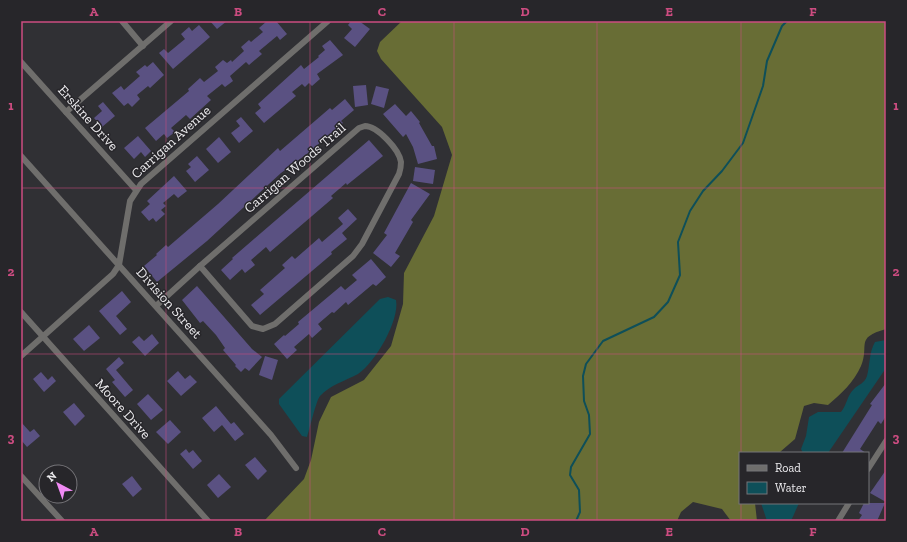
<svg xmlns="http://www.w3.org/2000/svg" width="907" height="542" viewBox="0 0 907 542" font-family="'Zilla Slab',serif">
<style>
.forest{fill:#686d35}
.water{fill:#0e4f59}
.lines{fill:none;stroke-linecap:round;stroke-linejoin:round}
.stream{stroke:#0e4f59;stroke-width:2}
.building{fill:#5a5182}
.minor{stroke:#6f6e6c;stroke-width:6}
.grid{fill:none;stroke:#cc4c80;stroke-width:1;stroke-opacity:0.55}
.labels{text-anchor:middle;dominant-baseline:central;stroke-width:3;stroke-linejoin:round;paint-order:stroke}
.street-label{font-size:14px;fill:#ebeaed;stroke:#27262a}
.neatline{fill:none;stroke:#cc4c80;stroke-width:1.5}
.grid-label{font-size:13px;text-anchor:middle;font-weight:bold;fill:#cc4c80}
</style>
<rect width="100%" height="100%" fill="#303034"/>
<path class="forest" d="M402 21H886V329C854 338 870 345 861 366 854 382 841 394 828 405L814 403 804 406 795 439 780 452 740 453V503H755L757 521H731L722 509 693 502 681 512 677 521H264L304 479 311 460 319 422 331 397 364 380 391 346 403 304 404 273 434 216 452 155 442 127 381 59 377 51 380 42Z"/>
<g class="water">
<path d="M388 297 396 300C400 320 375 363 358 374 345 381 330 385 320 396 316 401 310 428 307 437L302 436 279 404V399L380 299Z"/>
<path d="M886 340V368L828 453H803L801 449 806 436 809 417 818 412H841C847 405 847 395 854 389 859 384 864 384 867 376 870 365 869 352 875 342Z"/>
<polygon points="761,503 799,503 791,521 767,521"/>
</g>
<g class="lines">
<polyline class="stream" points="576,521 580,512 579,490 570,475 571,467 590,434 589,415 584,401 583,376 586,364 603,341 654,317 668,302 680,275 678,242 690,211 703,191 722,171 743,143 763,86 767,61 782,26 787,21"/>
</g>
<g class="building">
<polygon points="210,21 227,21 217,29"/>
<polygon points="267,21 276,21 287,34 280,40 277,36 259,51 262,54 249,65 246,62 230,76 233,81 225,87 222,84 207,96 211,100 190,119 186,115 171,128 175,132 167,138 164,134 156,141 145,128 189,91 188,89 200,78 204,82 218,71 215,67 223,60 227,63 231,60 232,62 244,51 241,47 249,40 251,42 263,32 259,28"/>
<polygon points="351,21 359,21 370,29 355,47 344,38 352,29 348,25"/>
<polygon points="199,25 210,37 173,69 159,53 164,49 168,53 185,39 181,34 189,27 192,31"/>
<polygon points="330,40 343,55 317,74 320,79 312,86 309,83 305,87 302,84 292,92 296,96 264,123 255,113 261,108 258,104 301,65 304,69 319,57 318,56 325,50 322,46"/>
<polygon points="153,62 164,75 150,88 148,86 137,95 140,99 132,107 128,103 124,106 112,93 121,86 124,90 140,76 136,72 145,65 147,67"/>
<polygon points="366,85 368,105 355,107 353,86"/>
<polygon points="376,86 389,89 384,108 371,104"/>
<polygon points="345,99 354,110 341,121 343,123 308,153 281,173 207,241 157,282 144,266 157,255 156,254 166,245 168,247 218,204 278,148 280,151 330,108 332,110"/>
<polygon points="103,102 115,116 102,127 94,118 102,111 98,106"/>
<polygon points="395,104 406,116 411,111 420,122 419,123 432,146 434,146 437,159 418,164 413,147 406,134 403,137 383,114"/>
<polygon points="241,117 253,131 239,143 231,133 240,126 236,121"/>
<polygon points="138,136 151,151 145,157 141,152 134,159 124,148"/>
<polygon points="219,137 231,152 218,163 206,149"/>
<polygon points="369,140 383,156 347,185 346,183 331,196 333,198 270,252 266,247 251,260 255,265 245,273 242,269 230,280 221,270 233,259 232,258"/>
<polygon points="197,156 209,170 195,182 186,171 191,167 188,164"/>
<polygon points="415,167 435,170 433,184 413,181"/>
<polygon points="174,176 187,191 178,198 174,194 163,203 166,206 161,210 165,214 156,222 153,218 149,221 141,212 150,204 147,201"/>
<polygon points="411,183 430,194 411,220 413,222 395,253 400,256 391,267 373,253 387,235 384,233"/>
<polygon points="348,209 357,219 342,233 347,239 331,252 332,254 260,315 251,305 264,294 260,290 285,268 282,265 292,256 295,259 319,238 322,242 343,224 338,218"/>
<polygon points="371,259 386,277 376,286 373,284 348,305 346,302 334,313 332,312 318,324 322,329 312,338 309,334 294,347 297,350 287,359 274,344 284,335 285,336 299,324 298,322 341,286 345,290 357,280 352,275"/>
<polygon points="197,286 252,349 262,357 249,371 245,368 241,372 235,366 236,365 223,350 225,348 216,335 203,321 200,323 182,300"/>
<polygon points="122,291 131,302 116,316 127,329 120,335 99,311"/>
<polygon points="89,325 100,338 84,351 73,339"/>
<polygon points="152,334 159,343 145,356 132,342 139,336 144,341"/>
<polygon points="265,356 278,360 272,380 259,375"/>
<polygon points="119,357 124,363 116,370 133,390 125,397 112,382 115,380 106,369"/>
<polygon points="178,371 185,379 190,375 197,382 181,396 167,381"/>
<polygon points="41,372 48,380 52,376 56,381 44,392 33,379"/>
<polygon points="886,383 886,416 881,424 878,421 860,449 866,453 842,453 872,405 870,404"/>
<polygon points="148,394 163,410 151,420 137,404"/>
<polygon points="74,403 85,416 75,426 63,412"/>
<polygon points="216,406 231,424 234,422 244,434 235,441 222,425 214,432 202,418"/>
<polygon points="170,420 181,432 168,444 156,432"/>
<polygon points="21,422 30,432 34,429 40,436 27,447 21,440"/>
<polygon points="186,449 189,453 193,450 202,461 193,469 180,454"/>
<polygon points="255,457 267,471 258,480 245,465"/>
<polygon points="886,470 886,502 870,493"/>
<polygon points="219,474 231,487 218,498 207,485"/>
<polygon points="132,476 142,489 133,497 122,484"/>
<polygon points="864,503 885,503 877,521 858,521 862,515 859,513"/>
</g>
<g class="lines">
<g class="minor">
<polyline points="122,21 143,46"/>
<polyline points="21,62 136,190"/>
<polyline points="66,112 171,21"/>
<path d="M365 126C377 126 399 149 401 162 401 166 400 171 399 174L362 244 353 256 275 324 263 329 252 326 200 266 359 128Z"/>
<polyline points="21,156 271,435 296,468"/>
<polyline points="156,306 200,266"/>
<polyline points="21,312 208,521"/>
<polyline points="21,356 113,274 119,265 130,201 141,184 328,21"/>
<polyline points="868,469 886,441"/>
<polyline points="21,476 62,521"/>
<polyline points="838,521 849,503"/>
</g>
</g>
<path class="grid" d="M166 21V521M310 21V521M454 21V521M597 21V521M741 21V453M21 188H886M21 354H886M741 503V521"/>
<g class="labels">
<g class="street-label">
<text transform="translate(88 118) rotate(48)">Erskine Drive</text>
<text transform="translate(171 142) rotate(-42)">Carrigan Avenue</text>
<text transform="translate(295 168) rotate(-41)">Carrigan Woods Trail</text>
<text transform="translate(169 303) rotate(48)">Division Street</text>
<text transform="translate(123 409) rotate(48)">Moore Drive</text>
</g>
</g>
<rect width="907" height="542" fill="none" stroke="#27262a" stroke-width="44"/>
<rect x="739" y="452" width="130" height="52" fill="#27262a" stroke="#757478"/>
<rect x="747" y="465" width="20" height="6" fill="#6f6e6c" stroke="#757478"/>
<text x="775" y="472" font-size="12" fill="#ebeaed">Road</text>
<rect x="747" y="482" width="20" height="12" fill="#0e4f59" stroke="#757478"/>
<text x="775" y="492" font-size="12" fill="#ebeaed">Water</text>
<g transform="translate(58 484) rotate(319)"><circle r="19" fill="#27262a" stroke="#757478"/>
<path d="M0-3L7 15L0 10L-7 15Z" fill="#f18af4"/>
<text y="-6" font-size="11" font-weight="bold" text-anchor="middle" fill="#ebeaed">N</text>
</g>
<rect x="22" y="22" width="863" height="498" class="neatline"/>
<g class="grid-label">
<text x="94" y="16">A</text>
<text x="238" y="16">B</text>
<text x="382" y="16">C</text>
<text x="525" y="16">D</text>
<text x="669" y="16">E</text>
<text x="813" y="16">F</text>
<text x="11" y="110">1</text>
<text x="896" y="110">1</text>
<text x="11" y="276">2</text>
<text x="896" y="276">2</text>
<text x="11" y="442">3</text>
<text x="896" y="442">3</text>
<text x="94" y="536">A</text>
<text x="238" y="536">B</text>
<text x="382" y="536">C</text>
<text x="525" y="536">D</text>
<text x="669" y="536">E</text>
<text x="813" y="536">F</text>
</g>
</svg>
